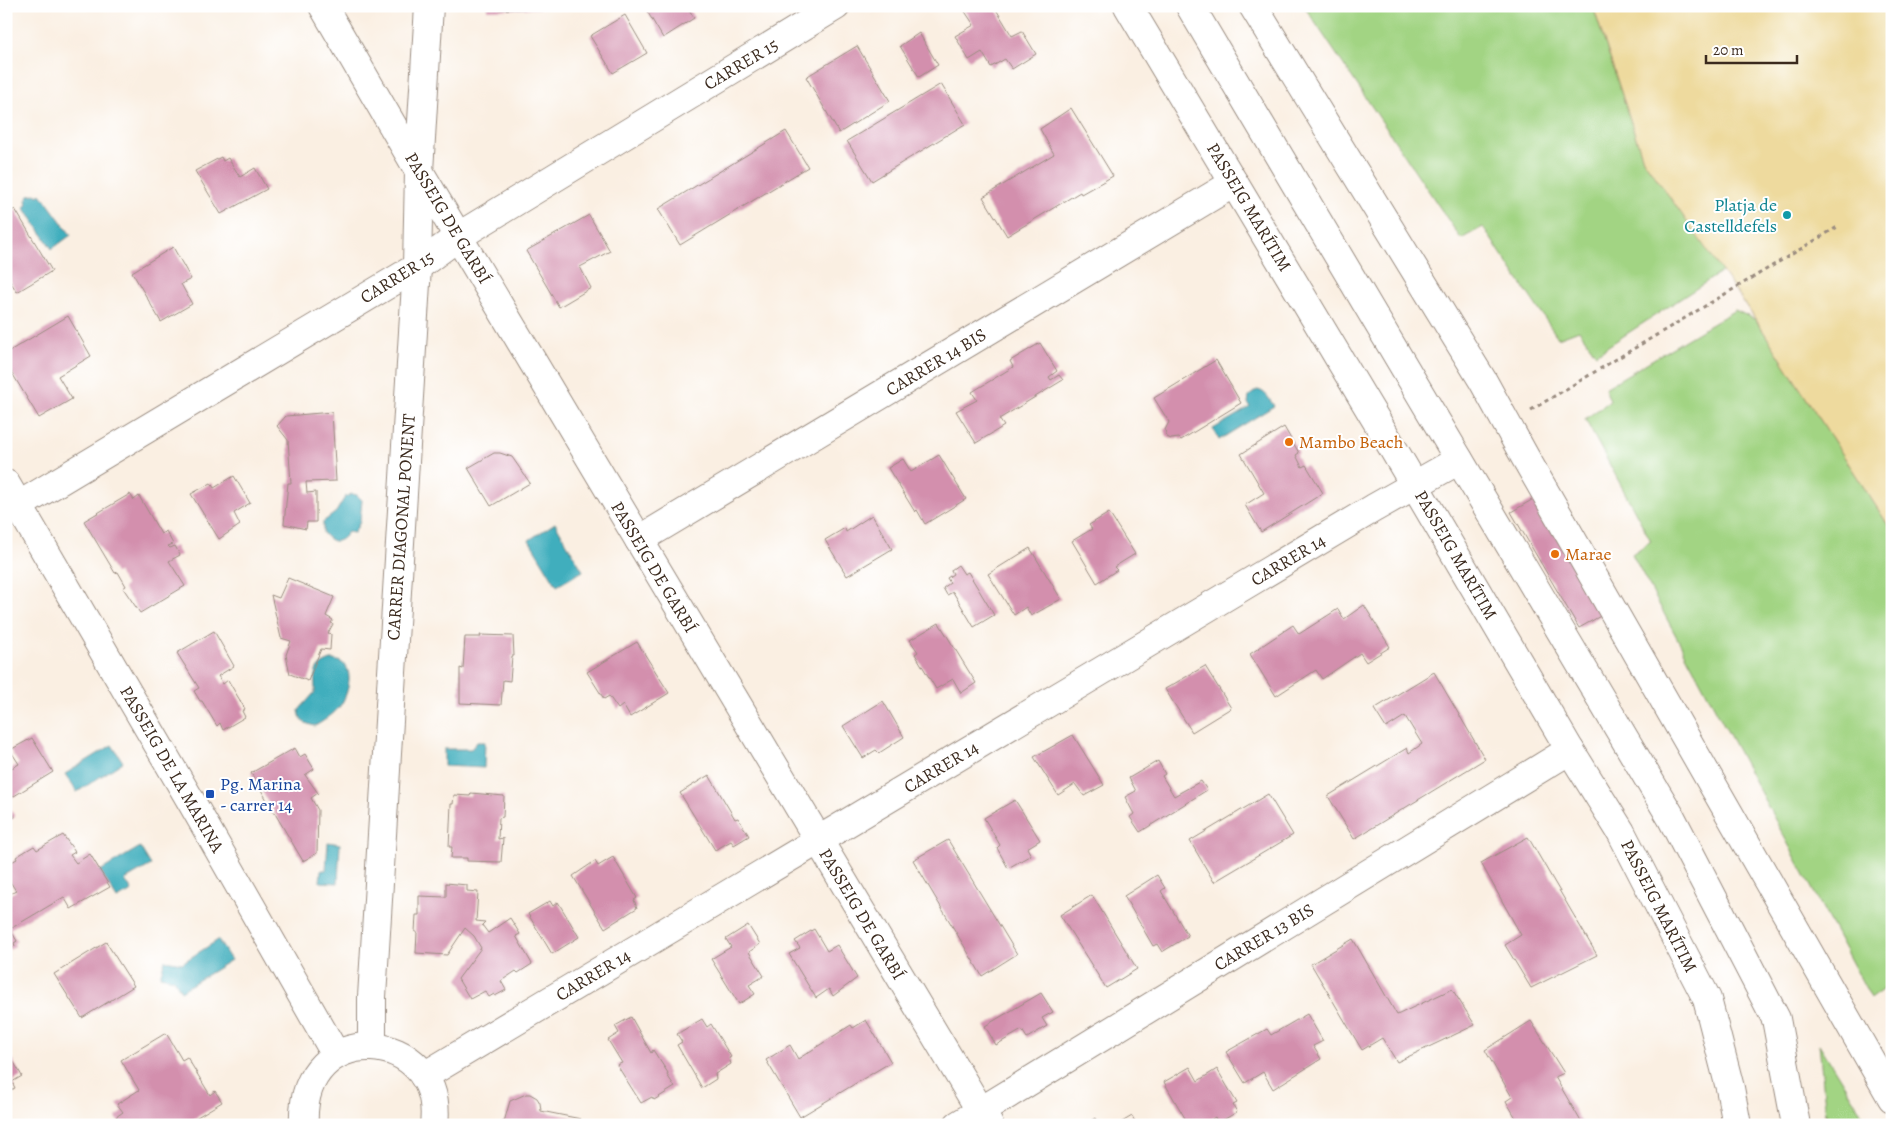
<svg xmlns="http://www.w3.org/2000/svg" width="1898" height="1131" viewBox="0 0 1898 1131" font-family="Alegreya,serif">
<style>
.green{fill:#a2d483;stroke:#6e7f50}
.sand{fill:#eeda9e;stroke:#94825e}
.water{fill:#40aebd;stroke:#3e6c6e}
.building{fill:#d38fad}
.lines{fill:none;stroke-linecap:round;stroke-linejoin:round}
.street-casing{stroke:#9a8c80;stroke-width:30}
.path{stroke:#9a8c80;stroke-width:3;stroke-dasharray:4 4;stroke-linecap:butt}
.street{stroke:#fff;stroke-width:28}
.culture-dot{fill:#0f9aa8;stroke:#fff;stroke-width:2}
.food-dot{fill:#e8710a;stroke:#fff;stroke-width:2}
.transit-dot{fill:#1a4fb4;stroke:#fff;stroke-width:2}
.labels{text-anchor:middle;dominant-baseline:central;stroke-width:4;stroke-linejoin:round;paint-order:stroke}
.street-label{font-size:18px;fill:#3b2a1e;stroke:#fff}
.culture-label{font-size:18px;fill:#0d838f;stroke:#fff;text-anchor:end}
.food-label{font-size:18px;fill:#c56008;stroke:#fff;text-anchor:start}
.transit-label{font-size:18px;fill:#164399;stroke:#fff;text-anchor:start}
</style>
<rect width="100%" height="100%" fill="#fff"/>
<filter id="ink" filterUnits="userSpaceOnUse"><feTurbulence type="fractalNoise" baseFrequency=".02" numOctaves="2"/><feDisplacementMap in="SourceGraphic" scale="10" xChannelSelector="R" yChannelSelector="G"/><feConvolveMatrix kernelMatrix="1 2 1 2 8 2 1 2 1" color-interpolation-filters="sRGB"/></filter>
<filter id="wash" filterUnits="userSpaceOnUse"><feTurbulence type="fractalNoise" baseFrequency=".0096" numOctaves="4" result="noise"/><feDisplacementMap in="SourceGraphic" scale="20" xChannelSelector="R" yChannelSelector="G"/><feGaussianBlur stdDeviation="1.12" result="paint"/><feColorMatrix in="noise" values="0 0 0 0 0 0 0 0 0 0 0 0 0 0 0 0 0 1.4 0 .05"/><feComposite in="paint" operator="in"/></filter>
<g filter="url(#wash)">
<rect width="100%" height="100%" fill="#faefe2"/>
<g class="green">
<polygon points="1304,6 1593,6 1643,159 1723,271 1596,354 1579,330 1558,338 1483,227 1461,239"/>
<polygon points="1735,310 1756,320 1892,531 1892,983 1871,998 1632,554 1651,541 1585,419 1610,401 1605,388"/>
<polygon points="1819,1044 1869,1125 1827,1125"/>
</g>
<polygon class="sand" points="1593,6 1892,6 1892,531 1756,320 1643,159"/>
<g class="water">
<polygon points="35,194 38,196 41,194 71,235 52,249 24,207 27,204 26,200 29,195"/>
<path d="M1257 390C1266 391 1269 399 1274 406L1219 440 1213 429 1250 407 1248 403 1249 396Z"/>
<path d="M352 494 357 495 362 500 360 522 354 533 348 532C340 543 333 545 323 533V522L336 512 345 497Z"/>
<polygon points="555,523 583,571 557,586 529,540"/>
<path d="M331 660C357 660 350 692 340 706 334 714 324 721 315 726 305 724 300 721 299 710L315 692C315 674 312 667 331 660Z"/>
<polygon points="477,742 485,742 484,768 444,766 444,749 471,749"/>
<polygon points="112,745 123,762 77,792 65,774"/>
<polygon points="328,842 340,844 338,883 320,882 321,870 326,870"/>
<polygon points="140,847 151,865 125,880 132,891 117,899 100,871"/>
<polygon points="218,940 231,960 181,991 174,979 160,976 165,960 182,963"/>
</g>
<g id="blocks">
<g class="building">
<polygon points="487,6 550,6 550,8 487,10"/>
<polygon points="644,6 687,6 694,18 663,38"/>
<polygon points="970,6 994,6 1012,36 1022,31 1036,54 1012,69 1005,59 991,67 982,52 969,60 955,36 974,25 964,10"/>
<polygon points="625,15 647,53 613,73 590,36"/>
<polygon points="919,33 938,65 919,77 900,46"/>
<polygon points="857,46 890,101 839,133 806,77"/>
<polygon points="941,84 965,124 872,181 847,141"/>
<polygon points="1071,108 1113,176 1081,194 1080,192 1007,236 983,197 1054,154 1040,129"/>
<polygon points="786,131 808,167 680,245 658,209"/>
<polygon points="221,157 223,161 228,158 240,177 255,168 267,189 221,214 195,171"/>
<polygon points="15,209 52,271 17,292 6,275 6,214"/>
<polygon points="589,215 610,251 580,267 591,288 559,307 526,251"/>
<polygon points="173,247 191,279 181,284 192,304 161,322 132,272"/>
<polygon points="68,316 91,356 58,376 72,399 39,418 6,363 6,353"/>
<polygon points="1040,343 1057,371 1049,377 1051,380 1059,375 1063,380 999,419 1004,426 976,443 956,411 977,400 972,392 1013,367 1010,361"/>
<polygon points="1216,360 1241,403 1181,440 1179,438 1171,439 1167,437 1165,430 1169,422 1154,398"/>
<polygon points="332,412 336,481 306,482 307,493 316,492 316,522 307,522 306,529 284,524 288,483 291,483 288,440 277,426 286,416"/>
<polygon points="1284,427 1299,453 1296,455 1302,467 1306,465 1323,493 1261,532 1245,505 1264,493 1241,454"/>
<polygon points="494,453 500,453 512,457 530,483 491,506 468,468"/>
<polygon points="939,455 966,499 925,524 917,510 915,512 888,468 903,459 911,472"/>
<polygon points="234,476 250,503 234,513 240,525 219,539 191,494 211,483 214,488"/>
<polygon points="130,494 134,500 139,496 161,534 166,531 173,544 168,546 170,548 175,546 180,555 169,561 185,586 140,613 123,588 126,586 118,572 115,573 84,521"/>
<polygon points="1537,497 1604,614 1579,628 1511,512"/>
<polygon points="1109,513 1135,554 1114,567 1117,570 1097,583 1072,541 1092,529 1089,525"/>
<polygon points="872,515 892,549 847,576 825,540 845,528 846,532"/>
<polygon points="1030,548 1061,599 1031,616 1026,607 1014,615 988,574"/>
<polygon points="958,565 964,574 968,572 994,615 974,627 953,592 947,595 943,588 950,583 947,578 953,574 951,570"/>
<polygon points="288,578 334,597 326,616 333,620 331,623 333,624 328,633 331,634 330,650 321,649 308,681 290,674 286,655 291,641 281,638 271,595 279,598"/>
<polygon points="1364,605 1390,647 1366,662 1360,653 1322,679 1316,670 1276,696 1250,654 1293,625 1299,634 1338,609 1344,619"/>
<polygon points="939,623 976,683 961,693 953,679 936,689 915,654 918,652 910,640"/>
<polygon points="214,631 234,666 218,676 223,684 228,680 245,709 242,711 245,717 223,730 220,723 217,726 202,701 200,701 194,691 199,688 177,653"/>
<polygon points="480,635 513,636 514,656 512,656 510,681 503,680 501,705 460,703 460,668 463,669 465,637 481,637"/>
<polygon points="637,642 669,693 630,717 623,705 618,709 609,696 604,699 587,672"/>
<polygon points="1205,666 1231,708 1192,732 1165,689"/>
<polygon points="1434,672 1485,759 1354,839 1328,796 1407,748 1409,753 1422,744 1405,716 1386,728 1374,709"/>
<polygon points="883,701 904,737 879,753 876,750 863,758 843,726"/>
<polygon points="1073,735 1104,785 1084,796 1075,784 1058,795 1034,757"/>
<polygon points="32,738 53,772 6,801 6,771 19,764 10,750"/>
<polygon points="295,748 300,757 305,754 314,769 305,775 318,793 311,798 318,810 317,853 303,861 251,773"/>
<polygon points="1158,761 1165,774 1162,776 1174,796 1201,781 1207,790 1140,832 1130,817 1134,814 1125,797 1136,791 1129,778"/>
<polygon points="709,775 735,819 738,818 749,836 734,845 731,841 715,850 680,793"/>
<polygon points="471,793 504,796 503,817 499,818 498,839 503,838 501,862 467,861 467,858 451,858 452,847 449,847 451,804 453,804 454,795 470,796"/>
<polygon points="1268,794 1293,835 1214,882 1190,841"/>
<polygon points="1015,800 1040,840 1027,848 1031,855 1008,868 997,848 1000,845 984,818"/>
<polygon points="6,801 15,817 6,822"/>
<polygon points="63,835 75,852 70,855 76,863 90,854 110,887 71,909 64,897 10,929 17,941 14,943 15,946 10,950 6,944 6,896 16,891 6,875 6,865 17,859 16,857 34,846 37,850"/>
<polygon points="1528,837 1597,955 1531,988 1505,945 1521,935 1481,863"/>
<polygon points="948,840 1017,954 982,976 913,860"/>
<polygon points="613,857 637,898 634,900 637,908 605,928 573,876 595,861 598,866"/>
<polygon points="1157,875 1165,888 1161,891 1188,936 1162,952 1157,944 1153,946 1124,896"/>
<polygon points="446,883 467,885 467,891 478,892 476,921 485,922 482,925 488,933 510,918 520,934 516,936 532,964 518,973 516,971 501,981 506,990 495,996 494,994 489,997 485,991 470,999 458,979 481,948 474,936 465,928 447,955 416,953 417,932 415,932 416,915 419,915 419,896 446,897"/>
<polygon points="1092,895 1137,969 1106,988 1060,915"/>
<polygon points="550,901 553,906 558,902 579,937 552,954 528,914"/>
<polygon points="748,925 760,944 749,952 764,976 749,985 755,994 739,1004 711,959 731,947 726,939"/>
<polygon points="814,929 827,951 837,945 857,978 833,996 829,989 816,998 789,954 800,948 795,941"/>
<polygon points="1353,939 1397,1015 1452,989 1475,1025 1397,1062 1382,1038 1362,1050 1311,964"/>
<polygon points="106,942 134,986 82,1018 54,974"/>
<polygon points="1041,993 1053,1012 1042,1018 1047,1026 1027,1038 1022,1030 996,1045 985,1026"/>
<polygon points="1307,1014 1323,1041 1313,1046 1321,1059 1273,1089 1263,1072 1245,1083 1226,1052 1267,1029 1271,1035"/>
<polygon points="631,1017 651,1053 653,1050 668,1073 667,1075 675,1087 654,1100 652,1097 641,1103 617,1065 622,1063 608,1040 619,1033 615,1026"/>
<polygon points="702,1019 707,1027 711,1024 731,1057 729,1058 731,1064 715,1074 716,1079 702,1088 677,1045 682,1042 677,1034"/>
<polygon points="866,1020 891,1062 800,1117 766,1060 790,1045 798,1059 851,1025 853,1028"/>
<polygon points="1531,1021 1564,1073 1555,1077 1583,1125 1520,1125 1506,1101 1512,1097 1485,1050"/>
<polygon points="166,1033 182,1060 187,1057 210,1095 215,1091 222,1102 184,1125 120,1125 116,1117 123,1112 117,1104 139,1090 121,1060"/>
<polygon points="6,1049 22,1076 12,1082 15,1088 6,1093"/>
<polygon points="1190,1067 1198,1081 1217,1069 1237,1103 1233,1105 1237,1112 1218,1123 1215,1117 1203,1125 1189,1125 1164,1082"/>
<polygon points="526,1094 530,1094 537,1098 540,1103 541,1111 581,1119 579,1125 501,1125 502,1122 504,1122 510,1101"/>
<polygon points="1132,1116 1137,1125 1117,1125"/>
<polygon points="1095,1118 1099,1125 1084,1125"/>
</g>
</g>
</g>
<g filter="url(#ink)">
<use href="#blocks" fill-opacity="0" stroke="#9a8c80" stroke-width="1"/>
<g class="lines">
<defs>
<g id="street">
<polyline points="323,6 419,171 639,540 989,1125"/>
<polyline points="1128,6 1391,445 1570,750 1621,832 1707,999 1730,1088 1737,1125"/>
<polyline points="1190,6 1671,817 1776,1019 1796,1125"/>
<polyline points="1253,6 1483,381 1525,457 1892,1098"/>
<polyline points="6,484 192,803 336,1055"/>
<polyline points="6,513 417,267 459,236 836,6"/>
<polyline points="639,540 1234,183"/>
<polyline points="372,1047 372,997 417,267 419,171 429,6"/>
<polyline points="424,1076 1374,508 1459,460"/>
<path d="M304 1125C298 1015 446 1027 434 1125"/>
<polyline points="958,1125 1570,750"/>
</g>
</defs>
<use href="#street" class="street-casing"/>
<g class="path">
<polyline points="1531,410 1839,226"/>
<polyline points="1867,1125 1876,1122"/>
</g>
<use href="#street" class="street"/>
</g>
</g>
<circle class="culture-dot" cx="1787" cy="215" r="5"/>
<g class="food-dot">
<circle cx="1289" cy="442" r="5"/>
<circle cx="1555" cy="554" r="5"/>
</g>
<rect class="transit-dot" x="205" y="789" width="10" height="10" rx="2.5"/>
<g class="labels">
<g class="street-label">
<text transform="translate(741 64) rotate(-31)">CARRER 15</text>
<text transform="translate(1249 207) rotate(59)">PASSEIG MARÍTIM</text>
<text transform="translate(448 218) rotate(59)">PASSEIG DE GARBÍ</text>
<text transform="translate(397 277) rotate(-32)">CARRER 15</text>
<text transform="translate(936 362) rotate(-31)">CARRER 14 BIS</text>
<text transform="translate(401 527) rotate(-86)">CARRER DIAGONAL PONENT</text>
<text transform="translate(1456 555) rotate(60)">PASSEIG MARÍTIM</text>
<text transform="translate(1288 560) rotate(-31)">CARRER 14</text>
<text transform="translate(654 567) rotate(59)">PASSEIG DE GARBÍ</text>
<text transform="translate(941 767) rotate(-31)">CARRER 14</text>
<text transform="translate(172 769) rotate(60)">PASSEIG DE LA MARINA</text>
<text transform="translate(1659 906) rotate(63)">PASSEIG MARÍTIM</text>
<text transform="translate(862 914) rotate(59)">PASSEIG DE GARBÍ</text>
<text transform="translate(1264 937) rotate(-31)">CARRER 13 BIS</text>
<text transform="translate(593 975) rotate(-31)">CARRER 14</text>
</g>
<g class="culture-label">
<text x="1777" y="205">Platja de<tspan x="1777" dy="21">Castelldefels</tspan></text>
</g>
<g class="food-label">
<text x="1299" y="442">Mambo Beach</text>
<text x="1565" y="554">Marae</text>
</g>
<g class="transit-label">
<text x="220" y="784">Pg. Marina<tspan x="220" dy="21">- carrer 14</tspan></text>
</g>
</g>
<rect width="1898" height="1131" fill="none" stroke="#fff" stroke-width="25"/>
<path d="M1706 55v8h91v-8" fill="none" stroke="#3b2a1e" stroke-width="2.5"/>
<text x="1713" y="55" font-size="15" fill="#3b2a1e" stroke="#ffffff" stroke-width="4" paint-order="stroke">20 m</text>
</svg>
